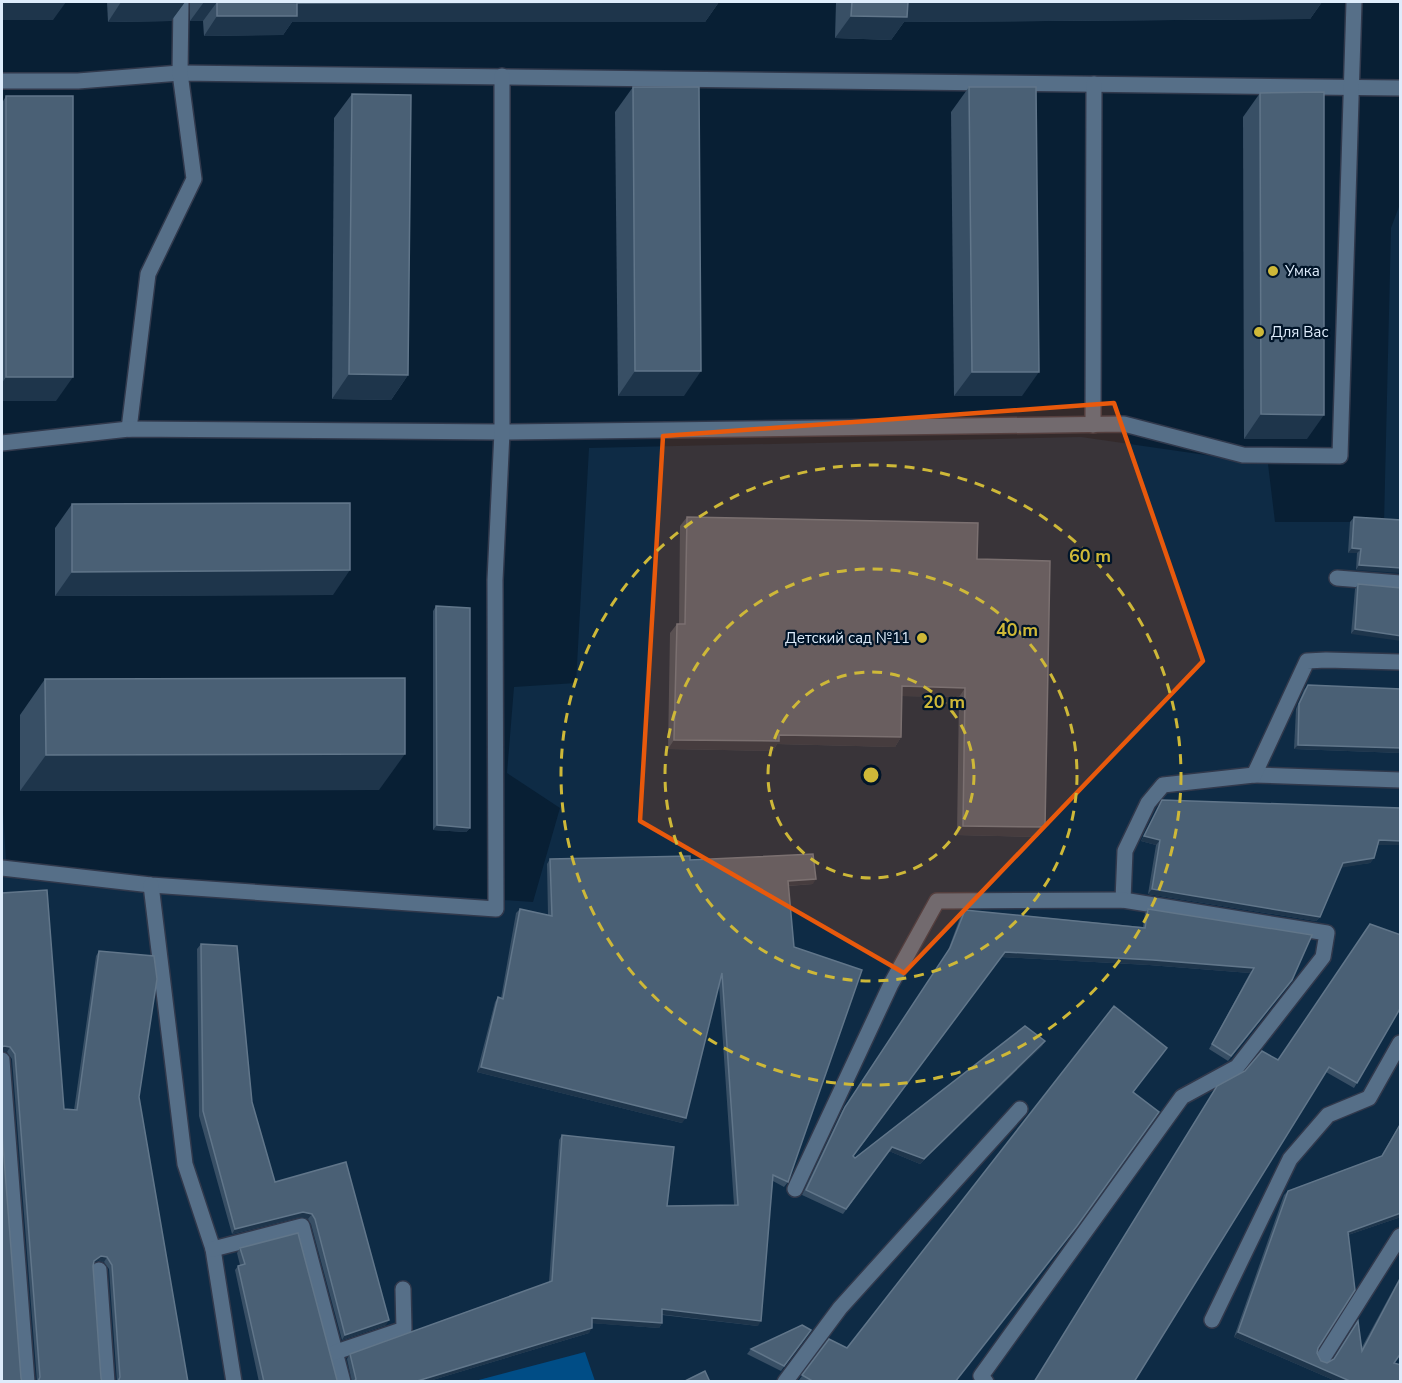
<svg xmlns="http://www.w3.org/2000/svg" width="1402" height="1383" viewBox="0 0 1402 1383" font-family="'Nunito Sans',sans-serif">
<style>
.built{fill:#0e2b45}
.forest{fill:#004d86}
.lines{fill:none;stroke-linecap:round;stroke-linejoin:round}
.minor-casing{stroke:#31394c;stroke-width:18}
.minor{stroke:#566f88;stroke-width:15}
.wall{fill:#384f65}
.shaded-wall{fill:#1e354b}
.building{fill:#4a6075;stroke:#61768a;stroke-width:1.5}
.marked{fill:#e8590c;fill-opacity:0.2;stroke:#e8590c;stroke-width:4.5;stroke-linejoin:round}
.ring{fill:none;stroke:#ceb838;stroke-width:3;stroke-dasharray:10 8}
.poi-dot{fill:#ceb838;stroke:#011529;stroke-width:2}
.labels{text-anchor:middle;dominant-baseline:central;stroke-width:4.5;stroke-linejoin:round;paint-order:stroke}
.poi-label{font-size:15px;fill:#deecfb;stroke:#011529;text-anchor:start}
.centre{fill:#ceb838;stroke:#011529;stroke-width:3}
.ring-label{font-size:18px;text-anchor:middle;font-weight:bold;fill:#ceb838;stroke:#011529;stroke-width:4.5;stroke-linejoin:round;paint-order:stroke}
</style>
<rect width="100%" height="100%" fill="#081f34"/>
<polygon class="built" points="1400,204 1400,1381 2,1381 2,796 6,861 116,878 313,887 533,902 560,808 507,773 514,687 576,683 589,448 1081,437 1268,464 1275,522 1350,522 1384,524 1391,228"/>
<polygon class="forest" points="585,1352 595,1381 475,1381"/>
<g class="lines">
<defs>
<g id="minor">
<polyline points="2,81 78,81 180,73 1400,88"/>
<polyline points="1093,425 1094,84"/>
<polyline points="129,429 148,274 194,179 180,73 181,2"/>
<polyline points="2,443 129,429 502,432 1124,424 1243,455 1340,456 1354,2"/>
<polyline points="1337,578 1400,583"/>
<polyline points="1254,775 1400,780"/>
<polyline points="2,868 151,885 496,909 495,580 502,432 502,76"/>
<polyline points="151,885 185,1164 213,1249 234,1382"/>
<polyline points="1123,900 1125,851 1148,803 1163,785 1254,775 1307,661 1326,660 1400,662"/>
<polyline points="2,1060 27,1382"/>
<polyline points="795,1189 891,984 937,901 1123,900 1327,933 1323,957 1237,1067 1182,1097 981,1376 986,1382"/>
<polyline points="213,1249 302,1226 343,1382"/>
<polyline points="99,1270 107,1382"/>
<polyline points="1212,1320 1290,1159 1328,1115 1369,1098 1400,1043"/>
<polyline points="336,1352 404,1329 403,1289"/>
<polyline points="1323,1358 1400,1236"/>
<polyline points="785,1382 840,1308 1020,1109"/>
</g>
</defs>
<use href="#minor" class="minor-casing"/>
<use href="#minor" class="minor"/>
</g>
<g class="wall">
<polygon points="107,2 185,2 171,21 108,22"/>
<polygon points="190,2 719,2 705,22 292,22 283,35 204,36 203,21 190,21"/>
<polygon points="836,2 1322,2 1310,19 904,22 891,40 835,38"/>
<polygon points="633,87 684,396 618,396 615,112"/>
<polygon points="969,87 1022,396 954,396 951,112"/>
<polygon points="1260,93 1307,439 1244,439 1243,117"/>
<polygon points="352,94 408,375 391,400 332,399 334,118"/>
<polygon points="6,96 56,401 2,401 2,103"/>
<polygon points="72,504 333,595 55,596 55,528"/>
<polygon points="687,517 977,559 1038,837 957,835 959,697 902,696 901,737 895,747 777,744 773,751 668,749 670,633 677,624 679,624 680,526"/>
<polygon points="1354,517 1401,520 1356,570 1357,553 1348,553 1350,522"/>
<polygon points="1358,584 1401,588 1351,634 1355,589"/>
<polygon points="436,606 470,828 466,832 433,830 433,611"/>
<polygon points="45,679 379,790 20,791 20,715"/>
<polygon points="1308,685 1401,689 1401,753 1294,749 1296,709 1304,690"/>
<polygon points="1162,800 1401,808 1401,845 1378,845 1374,858 1370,863 1341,867 1320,917 1316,921 1148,894 1156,845 1141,841"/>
<polygon points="550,859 690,860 813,884 789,886 788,1182 784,1187 773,1181 758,1326 662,1315 662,1323 659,1328 592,1323 589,1333 426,1382 352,1382 347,1359 350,1354 549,1282 559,1140 562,1135 667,1206 734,1205 719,984 682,1123 477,1072 495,1002 498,997 501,998 516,913 520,909 548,915 547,864"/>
<polygon points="2,893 64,1109 74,1110 96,956 99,951 139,1097 188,1382 117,1382 109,1269 104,1262 98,1260 93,1263 93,1266 101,1378 102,1382 37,1382 12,1059 7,1052"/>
<polygon points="1148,909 1289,984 1228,1061 1209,1049 1250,973 1149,965 1001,957 853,1157 855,1158 1045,1041 1042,1046 920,1164 889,1151 843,1214 802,1195 842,1111 947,953 961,915 965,910 1143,927 1145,913"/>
<polygon points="1370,924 1357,1083 1354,1088 1326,1072 1278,1060"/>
<polygon points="201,944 252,1102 275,1182 346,1162 386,1325 342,1340 311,1224 308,1219 300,1217 232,1234 199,1116 197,949"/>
<polygon points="1133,1092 956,1382 802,1382 799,1380 829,1339 847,1348"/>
<polygon points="1401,1122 1401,1217 1348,1235 1317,1353 1321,1361 1327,1363 1361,1349 1401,1275 1401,1353 1394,1363 1338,1382 1234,1337 1284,1195 1288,1191 1381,1156"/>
<polygon points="240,1248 337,1380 338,1382 259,1382 235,1270 238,1266 240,1265 237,1253"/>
<polygon points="811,1330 781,1371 747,1354 751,1349"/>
</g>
<g class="shaded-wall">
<polygon points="2,2 66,2 53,20 2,20"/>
<polygon points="121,2 185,2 171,21 108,22"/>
<polygon points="204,2 217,2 203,21 190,21"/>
<polygon points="719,2 705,22 292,22 283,35 204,36 217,16 297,3"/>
<polygon points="906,2 1322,2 1310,19 904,22 891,40 835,38 851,16"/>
<polygon points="635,371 701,371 684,396 618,396"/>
<polygon points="972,372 1039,372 1022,396 954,396"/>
<polygon points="349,374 408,375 391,400 332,399"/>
<polygon points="6,377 73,377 56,401 2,401 2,383"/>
<polygon points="1261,414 1324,415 1307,439 1244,439"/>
<polygon points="1352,548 1361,549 1357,553 1348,553"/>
<polygon points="1359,565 1401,568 1401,573 1356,570"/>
<polygon points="350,570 333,595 55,596 72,572"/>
<polygon points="1355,629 1401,636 1401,641 1351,634"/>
<polygon points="902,686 965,688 959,697 896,696"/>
<polygon points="779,735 901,737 895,747 777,744 773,751 668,749 674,740"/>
<polygon points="1298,745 1401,748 1401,753 1294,749"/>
<polygon points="405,754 379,790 20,791 46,755"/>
<polygon points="437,825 470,828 466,832 433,830"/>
<polygon points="963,826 1045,827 1038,837 957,835"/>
<polygon points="1144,836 1160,840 1156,845 1141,841"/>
<polygon points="1379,840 1401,841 1401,845 1376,845"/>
<polygon points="1374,858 1370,863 1340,868 1343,863"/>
<polygon points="816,879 813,884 785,886 788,881"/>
<polygon points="1152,889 1320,917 1316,921 1148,894"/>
<polygon points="1005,952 1153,960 1254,968 1250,973 1149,965 1001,957"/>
<polygon points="1045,1041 1042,1046 920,1164 889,1151 843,1214 892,1147"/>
<polygon points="4,1046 10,1047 7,1052 2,1051 2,1047"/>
<polygon points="481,1067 686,1118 682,1123 477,1072"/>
<polygon points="303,1212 312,1214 308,1219 300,1217 232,1234 235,1229"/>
<polygon points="1401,1213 1401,1217 1345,1236 1348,1232"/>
<polygon points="101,1256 107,1257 104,1262 98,1260 91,1265 94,1261"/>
<polygon points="662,1309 761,1321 758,1326 659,1314"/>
<polygon points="592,1318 662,1323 659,1328 589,1323"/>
<polygon points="389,1320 386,1325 342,1340 345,1335"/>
<polygon points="592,1328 589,1333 426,1382 414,1382"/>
<polygon points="1238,1332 1352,1382 1338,1382 1234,1337"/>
</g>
<g class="building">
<polygon points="204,2 719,2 297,3 297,16 217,16 217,2"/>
<polygon points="852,2 908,2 907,17 851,16"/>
<polygon points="633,87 699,87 701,371 635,371"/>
<polygon points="969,87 1036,87 1039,372 972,372"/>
<polygon points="1324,92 1324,415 1261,414 1260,93"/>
<polygon points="352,94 411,95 408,375 349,374"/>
<rect x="6" y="96" width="67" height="281"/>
<polygon points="350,503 350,570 72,572 72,504"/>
<polygon points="687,517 978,523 977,559 1050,561 1045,827 963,826 965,688 902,686 901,737 779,735 779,741 674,740 677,624 685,624"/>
<polygon points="1354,517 1401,520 1401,568 1359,565 1361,549 1352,548"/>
<polygon points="1358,584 1401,588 1401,636 1355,629"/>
<polygon points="436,606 470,608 470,828 437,825"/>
<polygon points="405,678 405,754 46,755 45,679"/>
<polygon points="1308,685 1401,689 1401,748 1298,745 1299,704"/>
<polygon points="1162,800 1401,808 1401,841 1379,840 1374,858 1343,863 1320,917 1152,889 1160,840 1144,836"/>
<polygon points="813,854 816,879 788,881 794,947 862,970 788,1182 773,1175 761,1321 662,1309 662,1323 592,1318 592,1328 414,1382 354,1382 356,1379 350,1354 552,1281 562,1135 674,1147 667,1206 738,1205 722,973 686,1118 481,1067 498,997 503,999 520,909 552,916 550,859 690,856 690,860"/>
<polygon points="47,890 64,1109 77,1110 99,951 154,956 157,979 139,1097 188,1382 118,1382 120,1377 112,1265 107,1257 101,1256 94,1261 93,1266 101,1378 102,1382 38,1382 40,1377 15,1054 10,1047 4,1046 2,1047 2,893"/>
<polygon points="1148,909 1312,935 1292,980 1231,1056 1212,1044 1254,968 1153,960 1005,952 853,1156 855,1158 1025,1026 1045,1041 924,1159 892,1147 846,1209 806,1190 845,1107 950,948 965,910 1145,928"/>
<polygon points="1370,924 1401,935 1401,1007 1357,1083 1329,1067 1134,1382 1034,1382 1217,1086 1245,1071 1262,1051 1278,1060"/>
<polygon points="201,944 237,946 252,1102 275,1182 346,1162 389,1320 345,1335 315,1219 312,1214 303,1212 235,1229 203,1111"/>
<polygon points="1114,1006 1167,1048 1133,1092 1159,1112 1077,1226 955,1382 814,1382 802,1375 829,1339 847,1348"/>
<polygon points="1401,1123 1401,1213 1348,1232 1355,1290 1318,1348 1317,1353 1321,1361 1327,1363 1334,1359 1358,1321 1362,1351 1401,1277 1401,1353 1394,1363 1401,1365 1401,1382 1352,1382 1238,1332 1288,1191 1382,1156"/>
<polygon points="2,1132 21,1378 22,1382 2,1382"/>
<polygon points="298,1233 337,1380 338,1382 264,1382 238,1266 245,1264 240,1248"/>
<polygon points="802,1325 811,1330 784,1366 751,1349"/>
<polygon points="705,1371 710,1382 683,1382"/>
</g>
<path class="marked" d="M1114 403 1203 661 904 973 640 821 663 436Z"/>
<g class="ring">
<circle cx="871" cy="775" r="103"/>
<circle cx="871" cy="775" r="206"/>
<circle cx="871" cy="775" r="310"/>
</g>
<g class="poi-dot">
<circle cx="1273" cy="271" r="6"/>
<circle cx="1259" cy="332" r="6"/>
<circle cx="922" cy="638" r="6"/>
</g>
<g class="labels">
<g class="poi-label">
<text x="1285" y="271">Умка</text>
<text x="1271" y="332">Для Вас</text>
<text x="910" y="638" text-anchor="end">Детский сад №11</text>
</g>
</g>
<circle cx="871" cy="775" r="9" class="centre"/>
<g class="ring-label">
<text x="1090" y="562">60 m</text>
<text x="1017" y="636">40 m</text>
<text x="944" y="708">20 m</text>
</g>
<rect width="1402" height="1383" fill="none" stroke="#deecfb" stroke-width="6"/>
</svg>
